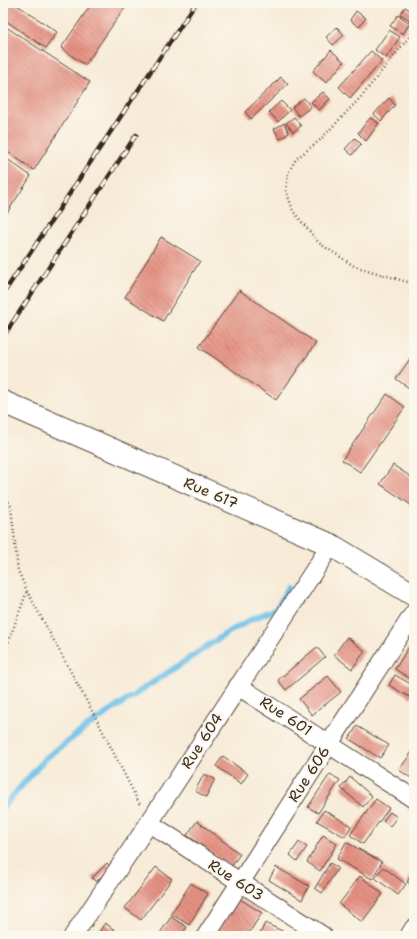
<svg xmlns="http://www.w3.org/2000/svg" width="417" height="939" viewBox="0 0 417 939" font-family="'Shantell Sans',sans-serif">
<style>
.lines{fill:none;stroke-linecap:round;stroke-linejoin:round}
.stream{stroke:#6cc0e8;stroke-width:6}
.building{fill:url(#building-back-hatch)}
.street-casing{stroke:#57473a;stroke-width:20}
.highway-casing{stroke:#57473a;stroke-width:24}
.path{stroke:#57473a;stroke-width:2.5;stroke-dasharray:1 3;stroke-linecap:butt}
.street{stroke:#fff;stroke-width:18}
.highway{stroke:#fff;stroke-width:22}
.rail-casing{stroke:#3b2a1e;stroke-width:4.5}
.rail{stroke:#fbf7ec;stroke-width:3;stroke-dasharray:9;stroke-linecap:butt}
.labels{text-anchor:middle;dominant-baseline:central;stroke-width:3.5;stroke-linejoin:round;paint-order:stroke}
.street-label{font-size:15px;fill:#3b2a1e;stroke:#fbf7ec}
</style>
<defs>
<pattern id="building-back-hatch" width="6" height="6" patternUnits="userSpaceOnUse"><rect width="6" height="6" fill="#e59183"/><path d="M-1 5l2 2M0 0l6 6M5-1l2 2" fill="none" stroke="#bb776b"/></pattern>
</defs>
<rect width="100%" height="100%" fill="#fbf7ec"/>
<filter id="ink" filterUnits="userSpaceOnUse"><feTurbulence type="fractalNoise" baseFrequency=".025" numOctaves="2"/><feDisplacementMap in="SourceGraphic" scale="8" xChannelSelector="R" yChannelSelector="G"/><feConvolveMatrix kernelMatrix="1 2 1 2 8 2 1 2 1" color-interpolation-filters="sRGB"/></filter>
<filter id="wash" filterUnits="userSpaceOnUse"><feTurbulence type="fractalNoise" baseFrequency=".012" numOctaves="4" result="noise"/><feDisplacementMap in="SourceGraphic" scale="16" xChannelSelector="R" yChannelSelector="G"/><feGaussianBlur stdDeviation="0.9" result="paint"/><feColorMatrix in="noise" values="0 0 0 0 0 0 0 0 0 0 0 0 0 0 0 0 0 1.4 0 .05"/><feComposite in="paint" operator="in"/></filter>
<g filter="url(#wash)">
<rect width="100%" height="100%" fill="#f7ebd7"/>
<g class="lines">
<polyline class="stream" points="3,807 46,758 88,726 227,633 252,619 276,609 289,587"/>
</g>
<g id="blocks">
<g class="building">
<polygon points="3,3 14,3 57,32 46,48 3,19"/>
<polygon points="92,3 128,3 85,65 61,48"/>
<polygon points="405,7 414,13 414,19 413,22 400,14"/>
<polygon points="356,11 366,18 359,27 350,20"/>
<polygon points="398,15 410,23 403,34 390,26"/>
<polygon points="3,25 90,82 34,170 3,149"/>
<polygon points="337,27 344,35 333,45 326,37"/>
<polygon points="389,30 400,37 386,58 375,50"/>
<polygon points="331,50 344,62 326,83 313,71"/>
<polygon points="371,51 382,61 350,98 339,87"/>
<polygon points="281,77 288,84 251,119 245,112"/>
<polygon points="323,92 330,99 319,110 311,102"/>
<polygon points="304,98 311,107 299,116 292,107"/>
<polygon points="389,98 395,105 381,121 374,114"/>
<polygon points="281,101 290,110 278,122 269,112"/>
<polygon points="294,117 301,126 293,132 286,123"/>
<polygon points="370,118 379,123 366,141 358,133"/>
<polygon points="284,123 289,133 280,139 274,129"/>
<polygon points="355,138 361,144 352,155 345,149"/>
<polygon points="3,156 31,176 3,219"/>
<polygon points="161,237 200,261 163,321 125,297"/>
<polygon points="239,290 316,343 276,400 199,347"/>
<polygon points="414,353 414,387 412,390 396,379"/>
<polygon points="387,394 405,407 360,472 342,460"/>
<polygon points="393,465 414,479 414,507 380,484"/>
<polygon points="347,637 365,651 352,669 334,655"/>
<polygon points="414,639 414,677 412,680 395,669"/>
<polygon points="317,647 325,657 286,690 278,680"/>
<polygon points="395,675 414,686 414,692 411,698 389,685"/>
<polygon points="328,676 341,692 312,715 299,699"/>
<polygon points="357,726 389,745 380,758 349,739"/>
<polygon points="414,749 414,780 399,770"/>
<polygon points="223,756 248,774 241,784 216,766"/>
<polygon points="204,774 215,779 206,797 195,791"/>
<polygon points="330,774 340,780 318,813 308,807"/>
<polygon points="350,777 372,796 363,807 341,788"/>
<polygon points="376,799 389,808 363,844 350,835"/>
<polygon points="324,810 351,826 345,837 317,821"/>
<polygon points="390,812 397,817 390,826 383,821"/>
<polygon points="197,821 240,854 231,867 187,835"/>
<polygon points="323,835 337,844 320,871 307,862"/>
<polygon points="299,842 307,847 297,861 290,855"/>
<polygon points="346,842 382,862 372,879 337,859"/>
<polygon points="107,863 110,867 96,882 92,878"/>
<polygon points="330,863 338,868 322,893 315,888"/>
<polygon points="156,867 172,879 141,920 125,908"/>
<polygon points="276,867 309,886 302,900 269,880"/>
<polygon points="383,867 406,884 398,895 375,878"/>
<polygon points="414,872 414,887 407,882"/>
<polygon points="360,876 383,894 362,922 339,904"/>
<polygon points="191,883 208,894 189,925 171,914"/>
<polygon points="238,898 262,913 247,936 220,936 216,933"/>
<polygon points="171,917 187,927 181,936 158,936"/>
<polygon points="105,923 116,931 113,936 96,936"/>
<polygon points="265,923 293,936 259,936"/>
</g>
</g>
</g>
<g filter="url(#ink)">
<use href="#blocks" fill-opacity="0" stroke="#57473a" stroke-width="1"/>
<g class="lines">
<defs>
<g id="street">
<polyline points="238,686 414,799"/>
<polyline points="149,823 323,936"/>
<polyline points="73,936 149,823 331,545"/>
<polyline points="206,936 329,744 414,613"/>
<polyline points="409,936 414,928"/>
</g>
<polyline id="highway" points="3,402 331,545 414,595"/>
</defs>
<use href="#street" class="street-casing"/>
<use href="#highway" class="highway-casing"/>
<g class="path">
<polyline points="414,31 361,97 320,140 296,159 288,173 286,190 293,211 319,243 354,266 414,284"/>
<polyline points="3,491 11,506 18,571 27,591 98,722 140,805"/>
<polyline points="3,657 27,591"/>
</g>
<use href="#street" class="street"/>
<use href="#highway" class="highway"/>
<defs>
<g id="rail">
<polyline points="3,294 196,3"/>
<polyline points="3,337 136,135"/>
</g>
</defs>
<use href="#rail" class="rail-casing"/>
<use href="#rail" class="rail"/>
</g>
</g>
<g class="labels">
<g class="street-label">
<text transform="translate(211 493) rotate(23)">Rue 617</text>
<text transform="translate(286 716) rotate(33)">Rue 601</text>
<text transform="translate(202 741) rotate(-57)">Rue 604</text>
<text transform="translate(309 774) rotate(-57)">Rue 606</text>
<text transform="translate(236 880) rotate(33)">Rue 603</text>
</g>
</g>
<rect width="417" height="939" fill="none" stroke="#fbf7ec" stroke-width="16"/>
</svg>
